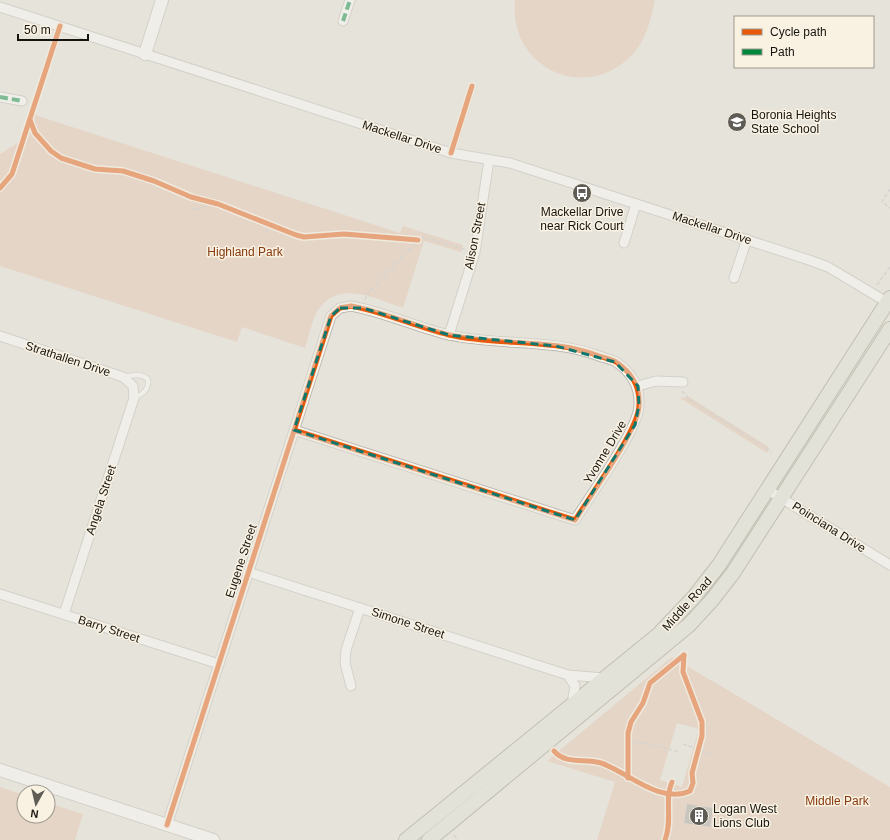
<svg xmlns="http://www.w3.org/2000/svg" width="890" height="840" viewBox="0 0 890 840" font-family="Helvetica,sans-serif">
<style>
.green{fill:#e5c3b0;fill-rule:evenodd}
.building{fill:#a6a39d}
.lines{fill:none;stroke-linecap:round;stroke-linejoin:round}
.lane-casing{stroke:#bcb9b3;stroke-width:6}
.street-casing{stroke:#bcb9b3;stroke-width:11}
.secondary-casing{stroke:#bcb9b3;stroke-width:14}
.primary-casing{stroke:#969482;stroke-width:16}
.path{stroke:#c3c2bf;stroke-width:1.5;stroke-dasharray:4 2;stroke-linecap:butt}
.lane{stroke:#fbfbfa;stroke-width:4.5}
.street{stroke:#fbfbfa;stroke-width:9}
.secondary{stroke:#fbfbfa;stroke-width:12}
.primary{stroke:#e0e0d6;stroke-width:14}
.quiet{stroke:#00873e;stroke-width:4;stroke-dasharray:8 4;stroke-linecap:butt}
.cycleway-casing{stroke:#f9f2e3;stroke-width:8}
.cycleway{stroke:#e8590c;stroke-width:5}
.marked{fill:none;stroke:#0f766e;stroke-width:3;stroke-dasharray:8 5;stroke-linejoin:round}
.labels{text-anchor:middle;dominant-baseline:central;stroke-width:3;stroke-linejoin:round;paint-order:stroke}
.poi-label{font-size:12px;fill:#16140f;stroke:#f9f2e3;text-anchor:start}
.street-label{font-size:12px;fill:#16140f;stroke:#f9f2e3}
.park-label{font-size:12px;fill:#85390d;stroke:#f9f2e3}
</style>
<rect width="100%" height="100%" fill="#e6e3db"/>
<g class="green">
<path d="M515 0H655C651 20 645 44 629 58 581 103 508 65 515 0Z"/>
<path d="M53 39 59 41 35 115 400 233 403 226 463 245 461 252 424 241 403 308C376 299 339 279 318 310 312 320 309 336 305 348L242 327 237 342 0 266V154L19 142Z"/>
<polygon points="468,85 476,87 459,142 451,140"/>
<polygon points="689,397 769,447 767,453 680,398"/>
<path d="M672 657 890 787V840H597L615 782 547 761ZM677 723 699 729 682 787 660 780ZM687 805 713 808 710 827 684 823Z"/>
<polygon points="0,787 24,795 24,816 48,816 48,803 83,814 75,840 0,840"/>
</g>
<polygon class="building" points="687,804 713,808 710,827 684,823"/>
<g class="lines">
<defs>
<path id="lane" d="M123 377C133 375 140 373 148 379 149 390 143 394 134 398"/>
<g id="street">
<polyline points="0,7 451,153 510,163 809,260 828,267 890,304"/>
<polyline points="343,21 350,0"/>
<polyline points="0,97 22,101"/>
<polyline points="624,243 636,204"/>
<polyline points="734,278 747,239"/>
<polyline points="449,335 475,252 489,160"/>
<polyline points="0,336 123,377 133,386 134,398 64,614"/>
<polyline points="638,386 656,381 683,382"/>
<polyline points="768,490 890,565"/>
<polyline points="248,572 568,675 604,678"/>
<polyline points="0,594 219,664"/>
<polyline points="568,675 575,686 572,704"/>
<polyline points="351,686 345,663 346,650 360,608"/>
<path d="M167 825 331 316 340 308 351 306C384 312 416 327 449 335 498 346 551 338 599 356 604 358 611 359 616 362 631 372 640 386 639 405 639 429 590 496 575 520L294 430"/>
</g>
<g id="secondary">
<polyline points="145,54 162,0"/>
<polyline points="0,770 213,840"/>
</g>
<g id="primary">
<polyline points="406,840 658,635 694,597 719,565 890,298"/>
<polyline points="429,840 689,625 712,600 733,573 890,329"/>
</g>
</defs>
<use href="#lane" class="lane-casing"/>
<use href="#street" class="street-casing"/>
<use href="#secondary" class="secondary-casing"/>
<use href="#primary" class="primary-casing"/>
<g class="path">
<polyline points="890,189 882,202 890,208"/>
<polyline points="192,209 202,208 212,203"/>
<polyline points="266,232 269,224"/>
<polyline points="877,285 890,267"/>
<polyline points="365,300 367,294 418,240 424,237 467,250"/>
<polyline points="682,391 689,399 772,452"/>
<polyline points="627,742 646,743 680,752"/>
<polyline points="683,744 712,754"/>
<polyline points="454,835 458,840"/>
</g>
<use href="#lane" class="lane"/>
<use href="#street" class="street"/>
<use href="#secondary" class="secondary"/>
<use href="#primary" class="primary"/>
<g class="quiet">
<polyline points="343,21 350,0"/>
<polyline points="0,97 22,101"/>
</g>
<defs>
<g id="cycleway">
<polyline points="30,120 35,133 51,151 61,158 95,169 123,171 154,181 191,197 218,204 296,235 304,237 344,234 418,240"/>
<polyline points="451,153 472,86"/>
<polyline points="0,188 12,174 60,26"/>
<path d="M554 751C566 765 585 758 601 763 626 771 660 805 690 791L693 783 692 773 702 736V722L683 672 684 655"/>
<polyline points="628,778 628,733 631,722 643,703 650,683 684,655"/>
<path d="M167 825 331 316 340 308 351 306C384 312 416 327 449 335 498 346 551 338 599 356 604 358 611 359 616 362 631 372 640 386 639 405 639 429 590 496 575 520L294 430"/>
<path d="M665 840C673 820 664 800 672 782"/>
</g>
</defs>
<use href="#cycleway" class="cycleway-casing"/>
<use href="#cycleway" class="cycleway"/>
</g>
<path d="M0 0H890V840H0ZM340 308H363L449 335 556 346 615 362 638 386 639 405 635 425 575 520 294 430 331 316Z" fill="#e6e3db" fill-opacity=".55" fill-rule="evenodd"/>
<path class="marked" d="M340 308H363L449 335 556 346 615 362 638 386 639 405 635 425 575 520 294 430 331 316Z"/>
<defs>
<symbol id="school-disc" viewBox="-11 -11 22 22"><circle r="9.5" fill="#5f5c56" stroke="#f9f2e3"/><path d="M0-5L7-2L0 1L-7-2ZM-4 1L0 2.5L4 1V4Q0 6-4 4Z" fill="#fff"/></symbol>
<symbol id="bus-disc" viewBox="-11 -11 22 22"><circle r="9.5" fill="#5f5c56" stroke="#f9f2e3"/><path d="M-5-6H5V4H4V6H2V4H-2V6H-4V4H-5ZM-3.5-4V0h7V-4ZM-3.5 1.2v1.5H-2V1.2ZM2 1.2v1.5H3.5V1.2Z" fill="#fff"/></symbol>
<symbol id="building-disc" viewBox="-11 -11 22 22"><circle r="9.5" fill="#5f5c56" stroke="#f9f2e3"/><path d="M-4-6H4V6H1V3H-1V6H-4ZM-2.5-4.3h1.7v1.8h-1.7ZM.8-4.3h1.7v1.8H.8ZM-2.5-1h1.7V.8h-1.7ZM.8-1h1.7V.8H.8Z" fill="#fff"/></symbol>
</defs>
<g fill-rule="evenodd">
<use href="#school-disc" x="726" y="111" width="22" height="22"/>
<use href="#bus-disc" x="571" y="182" width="22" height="22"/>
<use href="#building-disc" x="688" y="805" width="22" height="22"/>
</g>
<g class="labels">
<g class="poi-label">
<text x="751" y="115">Boronia Heights<tspan x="751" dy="14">State School</tspan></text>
<text x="582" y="212" text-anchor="middle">Mackellar Drive<tspan x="582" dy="14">near Rick Court</tspan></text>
<text x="713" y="809">Logan West<tspan x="713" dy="14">Lions Club</tspan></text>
</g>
<g class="street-label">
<text transform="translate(402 137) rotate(18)">Mackellar Drive</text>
<text transform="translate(712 228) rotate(18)">Mackellar Drive</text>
<text transform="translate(475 236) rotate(-79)">Alison Street</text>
<text transform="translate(68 359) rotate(18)">Strathallen Drive</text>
<text transform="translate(605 452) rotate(-59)">Yvonne Drive</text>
<text transform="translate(101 500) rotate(-72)">Angela Street</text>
<text transform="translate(829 527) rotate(32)">Poinciana Drive</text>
<text transform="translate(241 561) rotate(-72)">Eugene Street</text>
<text transform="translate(687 604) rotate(-48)">Middle Road</text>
<text transform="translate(408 623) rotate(18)">Simone Street</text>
<text transform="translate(109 629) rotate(18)">Barry Street</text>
</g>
<g class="park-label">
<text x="245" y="252">Highland Park</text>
<text x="837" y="801">Middle Park</text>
</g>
</g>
<rect x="734" y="16" width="140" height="52" fill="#f9f2e3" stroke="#9e998e"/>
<rect x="742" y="29" width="20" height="6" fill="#e8590c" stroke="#9e998e"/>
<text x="770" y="36" font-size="12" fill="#16140f">Cycle path</text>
<rect x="742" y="49" width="20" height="6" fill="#00873e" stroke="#9e998e"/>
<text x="770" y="56" font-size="12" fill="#16140f">Path</text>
<g transform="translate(36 804) rotate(188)"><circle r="19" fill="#f9f2e3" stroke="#9e998e"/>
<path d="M0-3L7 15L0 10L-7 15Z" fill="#5f5c56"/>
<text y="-6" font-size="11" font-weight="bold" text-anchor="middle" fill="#16140f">N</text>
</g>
<path d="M18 34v6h70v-6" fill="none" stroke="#16140f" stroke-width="2"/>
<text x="24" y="34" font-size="12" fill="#16140f" stroke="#f9f2e3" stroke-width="3" paint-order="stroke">50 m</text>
</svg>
